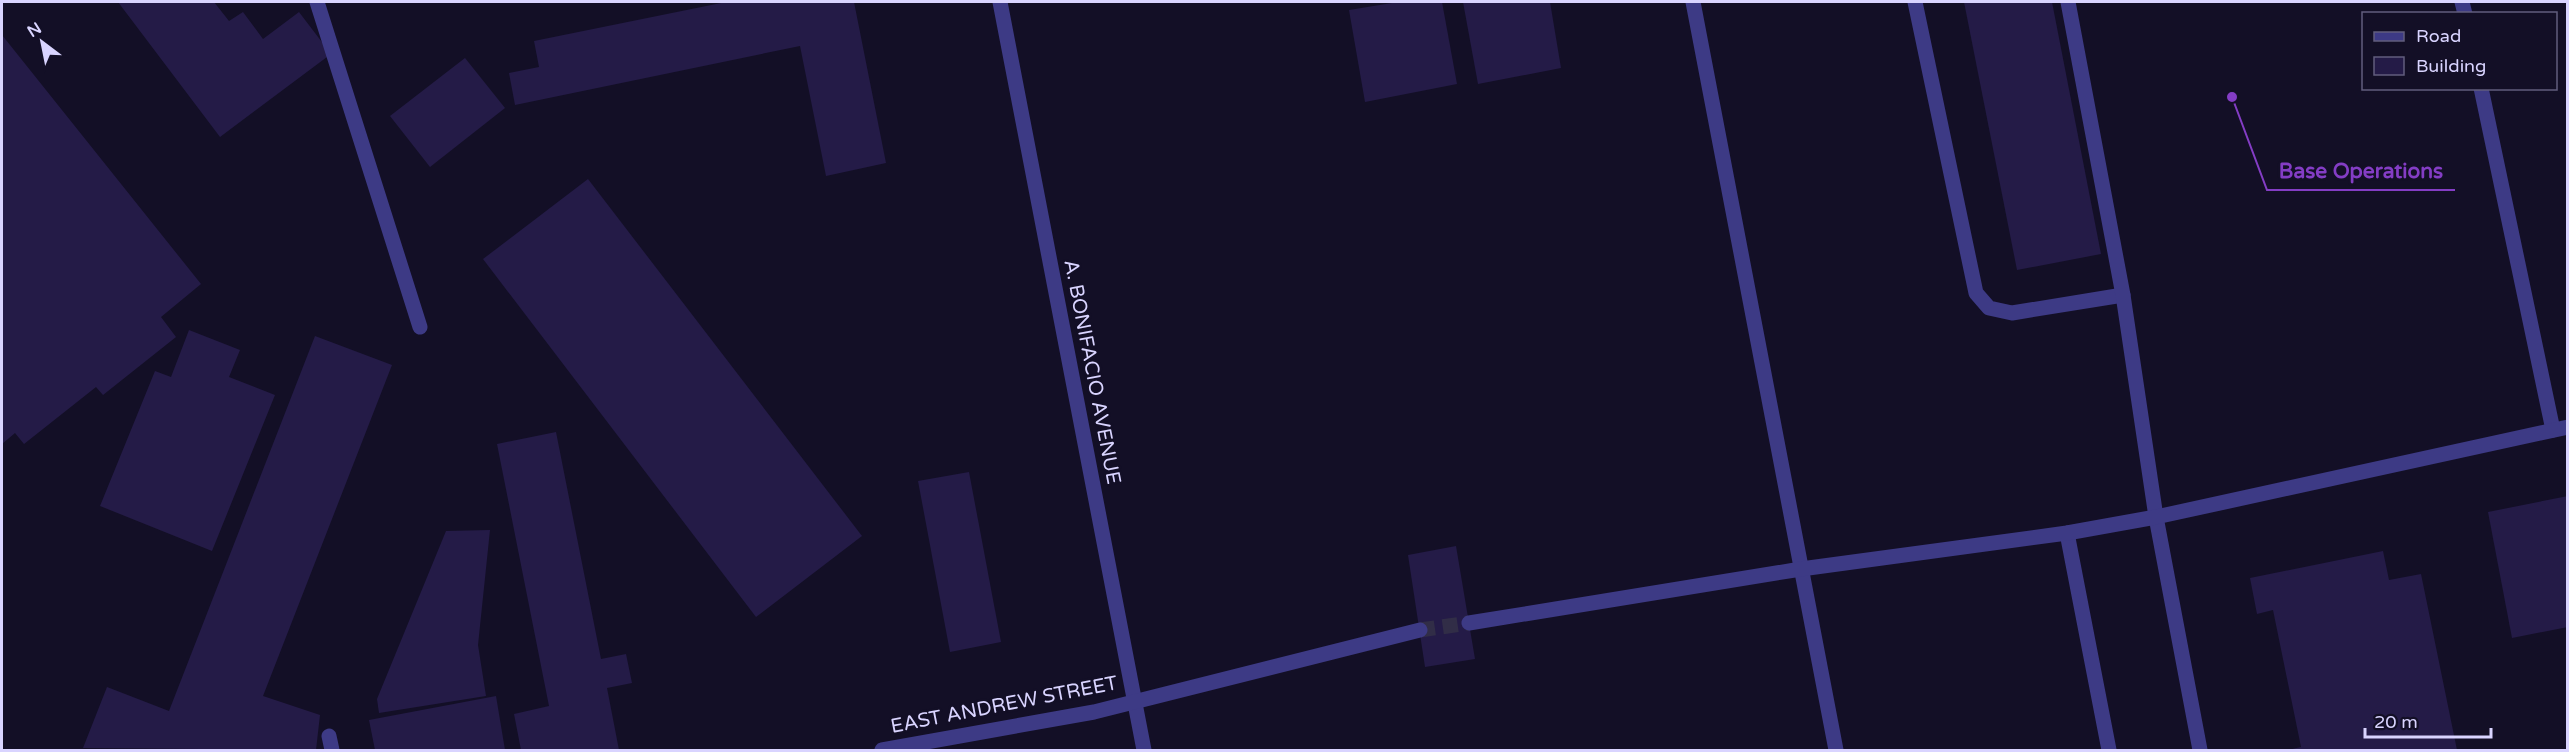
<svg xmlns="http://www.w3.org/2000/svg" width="2569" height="752" viewBox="0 0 2569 752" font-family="'Varela Round',sans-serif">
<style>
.building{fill:#241b47}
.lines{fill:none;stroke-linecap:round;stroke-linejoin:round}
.minor-tunnel{stroke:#312d47;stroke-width:15;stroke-dasharray:15 8;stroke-linecap:butt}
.minor{stroke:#3d3a85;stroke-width:15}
.labels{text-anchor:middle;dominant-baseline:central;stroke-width:5;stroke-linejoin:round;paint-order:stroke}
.street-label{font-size:20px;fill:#d9d4ff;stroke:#130f26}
.leader{fill:none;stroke:#843dc5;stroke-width:2}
.callout-dot{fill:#843dc5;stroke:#130f26;stroke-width:2}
.callout-label{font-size:21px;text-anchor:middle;font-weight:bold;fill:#843dc5;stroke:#130f26;stroke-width:5;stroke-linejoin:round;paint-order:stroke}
</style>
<rect width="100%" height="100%" fill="#130f26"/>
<g class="building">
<polygon points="118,2 214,2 229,21 243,12 263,39 299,12 331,54 220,137"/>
<polygon points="726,2 854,2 886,163 826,176 800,46 515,105 509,73 539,67 534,41"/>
<polygon points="1398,2 1442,2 1457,84 1365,102 1349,10"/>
<polygon points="1463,2 1550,2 1561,68 1478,84"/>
<polygon points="1964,2 2052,2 2101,254 2017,270"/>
<polygon points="2,35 201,284 161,317 176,337 103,395 96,387 24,444 15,433 2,444"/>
<polygon points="465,58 505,108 430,167 390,116"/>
<polygon points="588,179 862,536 756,617 483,259"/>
<polygon points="189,330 240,350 229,377 275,395 212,551 100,506 155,371 171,377"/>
<polygon points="315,336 392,365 263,696 320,715 316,750 83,748 107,687 169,711"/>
<polygon points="556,432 601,659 626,654 632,683 607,688 619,750 521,750 514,714 549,706 497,444"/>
<polygon points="969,472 1001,642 950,652 918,481"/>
<polygon points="2568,496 2568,627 2512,638 2488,512"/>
<polygon points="490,530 478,645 486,696 379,713 377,699 446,531"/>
<polygon points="1456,546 1475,659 1425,667 1408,555"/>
<polygon points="2383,551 2389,580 2421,574 2457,750 2288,750 2301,747 2273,610 2257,614 2250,578"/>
<polygon points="496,696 505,750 375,750 369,720"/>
</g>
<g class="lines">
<polyline class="minor-tunnel" points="1420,630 1469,623"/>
<g class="minor">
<polyline points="317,2 420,327"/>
<polyline points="1000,2 1144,750"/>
<polyline points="1693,2 1836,750"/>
<polyline points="1915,2 1976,293 1989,308 2012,313 2123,295"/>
<polyline points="2068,2 2123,295 2156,517 2200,750"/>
<polyline points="2462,2 2465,14"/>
<polyline points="2481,88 2553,430"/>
<polyline points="2067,533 2109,750"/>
<polyline points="1469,623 1801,569 2067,533 2156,517 2568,427"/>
<polyline points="329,736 332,750"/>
<polyline points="882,750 1094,712 1420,630"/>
</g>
</g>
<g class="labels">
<g class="street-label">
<text transform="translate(1092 372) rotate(79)">A. BONIFACIO AVENUE</text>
<text transform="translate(1004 705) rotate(-11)">EAST ANDREW STREET</text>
</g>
</g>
<path class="leader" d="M2232 97L2267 190H2455"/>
<circle class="callout-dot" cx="2232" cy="97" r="6"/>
<g class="callout-label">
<text x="2361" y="178">Base Operations</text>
</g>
<rect width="2569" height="752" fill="none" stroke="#d9d4ff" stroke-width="6"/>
<rect x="2362" y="12" width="195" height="78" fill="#130f26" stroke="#625e7d" stroke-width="1.5"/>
<rect x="2374" y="32" width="30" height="9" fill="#3d3a85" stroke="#625e7d" stroke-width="1.5"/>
<text x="2416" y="42" font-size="18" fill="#d9d4ff">Road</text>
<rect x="2374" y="57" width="30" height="18" fill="#241b47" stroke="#625e7d" stroke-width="1.5"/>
<text x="2416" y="72" font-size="18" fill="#d9d4ff">Building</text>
<g transform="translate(42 42) rotate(328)" stroke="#130f26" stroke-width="4.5" paint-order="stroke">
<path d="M0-4.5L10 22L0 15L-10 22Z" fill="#d9d4ff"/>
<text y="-9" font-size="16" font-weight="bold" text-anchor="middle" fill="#d9d4ff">N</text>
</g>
<path d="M2365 728v9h126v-9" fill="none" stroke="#d9d4ff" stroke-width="3"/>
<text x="2374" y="728" font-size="18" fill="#d9d4ff" stroke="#130f26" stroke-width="4.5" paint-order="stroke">20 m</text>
</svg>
